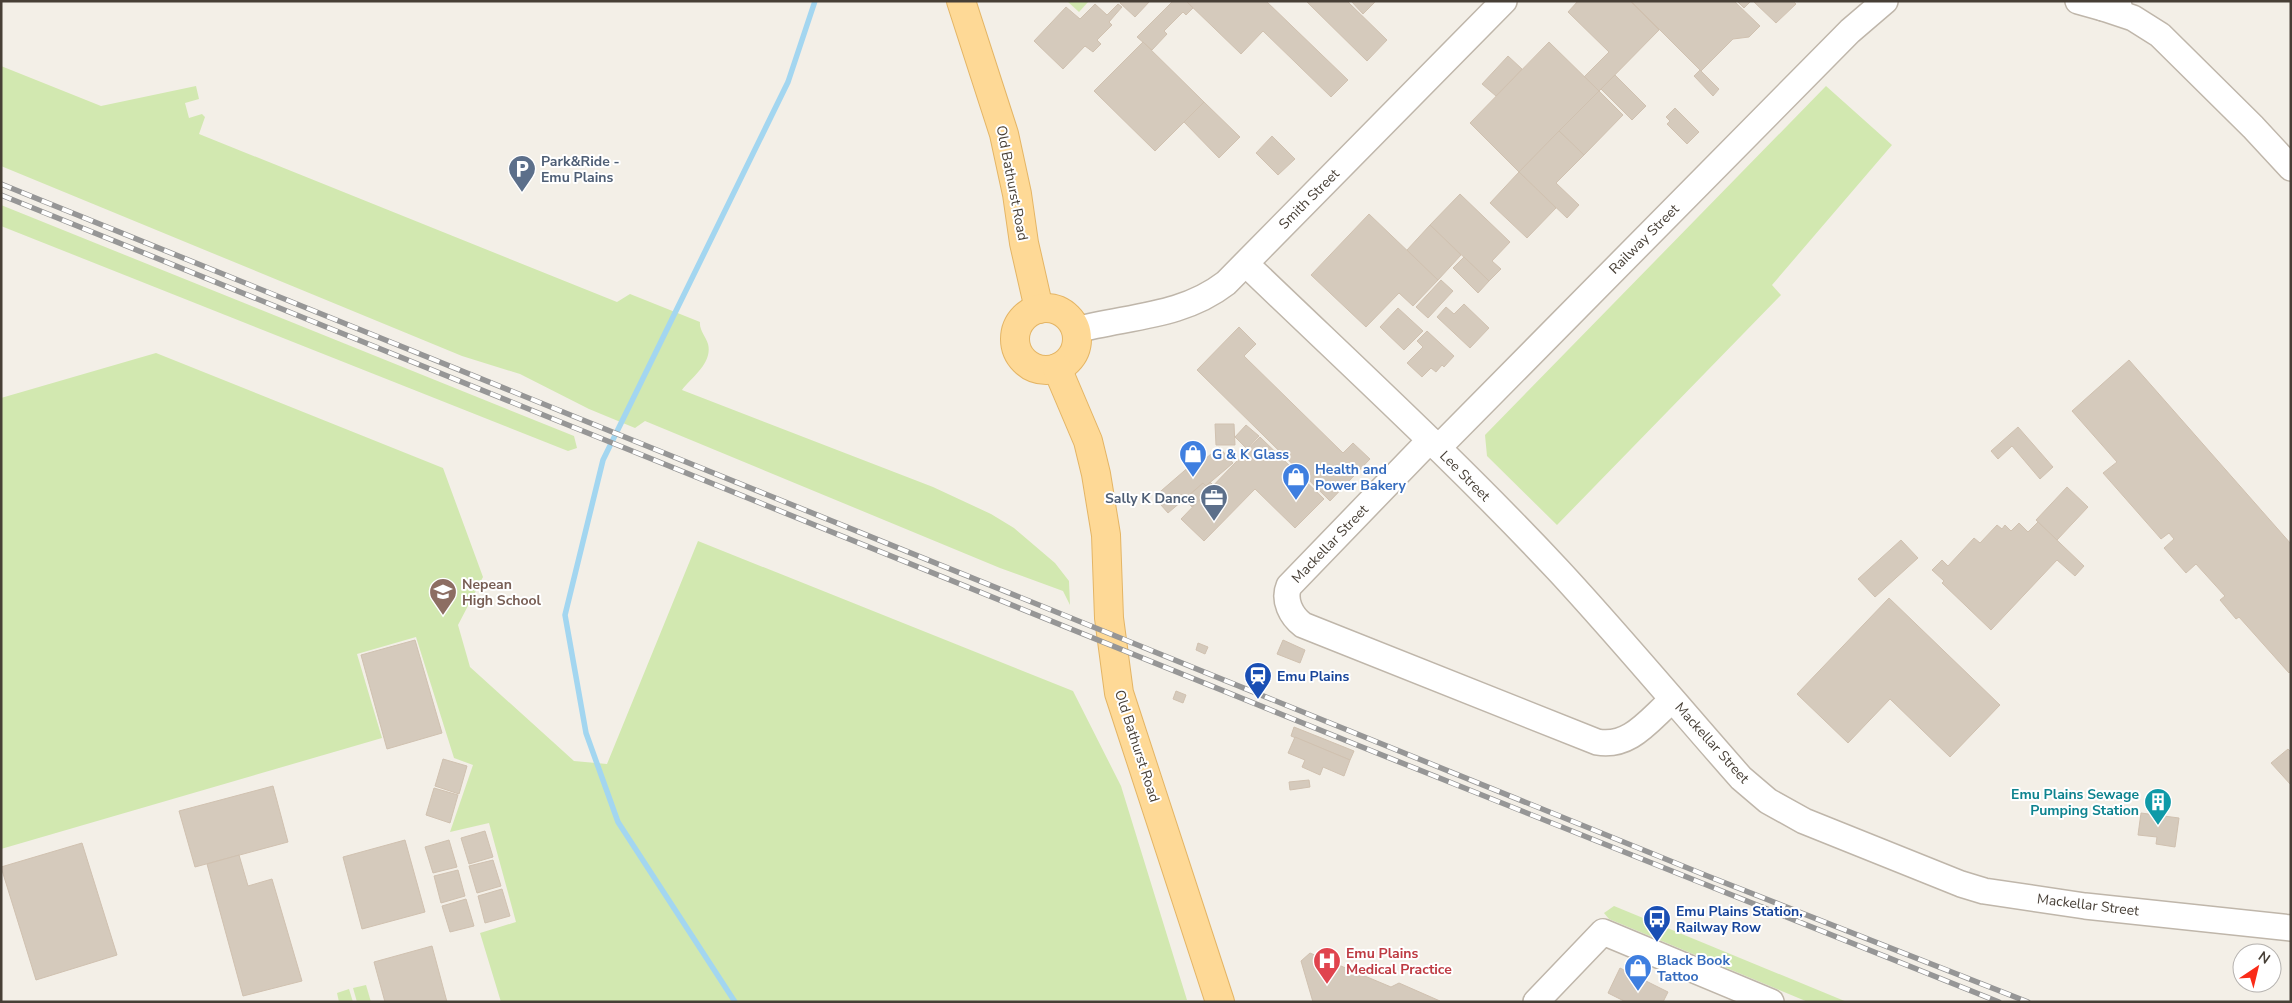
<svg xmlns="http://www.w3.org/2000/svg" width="2292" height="1003" viewBox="0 0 2292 1003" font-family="'Nunito Sans',sans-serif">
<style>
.green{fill:#d2e8b0}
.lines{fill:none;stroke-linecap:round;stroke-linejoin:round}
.stream{stroke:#a3d6f0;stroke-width:5.5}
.building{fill:#d5cabc;stroke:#d0c1b0}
.minor-casing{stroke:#bfb6aa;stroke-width:28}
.major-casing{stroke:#e4b565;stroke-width:30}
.minor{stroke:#fff;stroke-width:25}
.major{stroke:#fed996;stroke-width:28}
.rail-casing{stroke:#969696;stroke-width:5.5}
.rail{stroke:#fff;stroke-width:4;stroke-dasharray:11;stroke-linecap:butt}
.labels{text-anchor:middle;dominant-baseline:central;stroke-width:4;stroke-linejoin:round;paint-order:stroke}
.service-label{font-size:14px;font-weight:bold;fill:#4e5e75;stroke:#fff;text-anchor:start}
.street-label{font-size:14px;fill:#473f36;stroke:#fff}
.shop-label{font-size:14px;font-weight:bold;fill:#366cbe;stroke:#fff;text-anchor:start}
.education-label{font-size:14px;font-weight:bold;fill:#785e54;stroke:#fff;text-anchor:start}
.transit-label{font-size:14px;font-weight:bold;fill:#164399;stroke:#fff;text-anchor:start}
.culture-label{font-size:14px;font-weight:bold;fill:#0d838f;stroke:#fff;text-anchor:end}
.health-label{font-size:14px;font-weight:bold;fill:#be3a42;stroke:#fff;text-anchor:start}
</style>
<rect width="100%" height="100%" fill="#f3efe7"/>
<g class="green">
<polygon points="1067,1 1089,1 1079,12"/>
<path d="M1 66 101 106 196 86 199 99 185 103 189 118 202 114 205 117 199 134 617 302 630 294 700 322C699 330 706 337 708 344 713 363 691 378 682 390L933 487 991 514 1014 528 1055 563 1069 581 1070 605 1063 591 1000 568 645 421 635 428 589 409 520 374 462 356 1 166Z"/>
<polygon points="1826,86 1892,145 1772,285 1781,295 1557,525 1487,456 1485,435"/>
<polygon points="1,205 574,436 577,448 568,451 1,226"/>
<polygon points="156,353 443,468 483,577 458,625 470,667 574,761 607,764 698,541 1073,691 1121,786 1187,1000 501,1002 480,933 516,922 489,823 450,832 473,765 454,758 416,637 357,654 382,738 1,849 1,398"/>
<polygon points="1614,906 1847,1002 1808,1002 1609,919 1604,913"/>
<polygon points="366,985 371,1002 357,1002 353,988"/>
<polygon points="349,989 353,1002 339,1002 337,993"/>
</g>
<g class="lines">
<polyline class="stream" points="735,1002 618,822 586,733 565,615 603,460 788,82 815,1"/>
</g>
<g class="building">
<polygon points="1121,1 1150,1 1135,17 1120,3"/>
<polygon points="1173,1 1186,1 1193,8 1186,15 1183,12 1164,31 1167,34 1152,50 1137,37"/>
<polygon points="1186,1 1266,1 1348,80 1331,97 1263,31 1241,54"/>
<polygon points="1306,1 1347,1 1387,40 1367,61"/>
<polygon points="1351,1 1376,1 1363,14"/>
<polygon points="1578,1 1630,1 1659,30 1599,91 1584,77 1609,52 1568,12"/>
<polygon points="1631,1 1734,1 1760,26 1749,37 1733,39 1701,71"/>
<polygon points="1737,1 1751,1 1744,8"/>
<polygon points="1793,1 1796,4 1776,23 1754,2"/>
<polygon points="1095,4 1107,15 1118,4 1122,7 1109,22 1112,25 1097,40 1101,44 1093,52 1085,46 1063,69 1034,41 1066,7 1080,19"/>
<polygon points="1143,42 1204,102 1155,151 1094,91"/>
<polygon points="1549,42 1599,91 1519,172 1470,123"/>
<polygon points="1508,56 1522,69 1496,96 1482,84"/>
<polygon points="1700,70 1719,89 1713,96 1694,76"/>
<polygon points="1615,75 1646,106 1632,120 1601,89"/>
<polygon points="1599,91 1623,115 1584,155 1559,131"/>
<polygon points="1204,102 1240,137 1219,158 1184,122"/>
<polygon points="1675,108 1699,132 1687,144 1667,124 1670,121 1666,117"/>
<polygon points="1559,131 1584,155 1556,183 1579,205 1567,218 1519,172"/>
<polygon points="1272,136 1295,159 1278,175 1256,153"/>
<polygon points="1519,172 1556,208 1527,238 1490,203"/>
<polygon points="1460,194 1510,242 1492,261 1501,269 1489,281 1430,225"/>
<polygon points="1369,214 1438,280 1413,306 1399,293 1366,327 1311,275"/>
<polygon points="1430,225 1461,255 1438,280 1407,250"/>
<polygon points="1464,257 1489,281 1478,293 1453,268"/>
<polygon points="1441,280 1453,291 1428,318 1416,307"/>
<polygon points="1464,304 1489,328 1470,348 1437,317 1446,307 1454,314"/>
<polygon points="1398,308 1423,331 1404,350 1380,327"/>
<polygon points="1239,327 1256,344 1244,356 1343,453 1353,443 1370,459 1330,501 1197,370"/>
<polygon points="1427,331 1454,356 1444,367 1442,365 1436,372 1431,368 1422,377 1407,363 1423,347 1417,341"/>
<polygon points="2129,360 2291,544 2291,671 2289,673 2239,617 2236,619 2220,600 2225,596 2196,564 2186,573 2164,548 2174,539 2169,533 2161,539 2103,473 2117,462 2072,411"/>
<polygon points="1215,424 1234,424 1235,445 1216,445"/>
<polygon points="1246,425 1259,436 1247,449 1235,437"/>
<polygon points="2018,427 2053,467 2040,479 2012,446 1998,459 1991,451"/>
<polygon points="1260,437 1324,499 1295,528 1255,489 1204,541 1181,519"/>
<polygon points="1219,447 1233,463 1206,486 1203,483 1168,513 1154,497 1191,465 1196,467"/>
<polygon points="1210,482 1213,485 1192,507 1185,499 1203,483 1206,486"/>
<polygon points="2067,487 2088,507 2057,540 2036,520"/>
<polygon points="2038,522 2084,566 2075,576 2057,560 1991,630 1942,583 1944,581 1932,570 1942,560 1948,566 1974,538 1980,543 1997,525 2002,529 2005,525 2011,531 2019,523 2028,532"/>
<polygon points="1901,540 1918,558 1875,597 1858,579"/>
<polygon points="1889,598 2000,705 1950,757 1890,699 1848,743 1797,694"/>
<polygon points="415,640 442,733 387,749 361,655"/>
<polygon points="1283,640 1305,650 1300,663 1277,654"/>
<polygon points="1198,643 1208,647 1205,654 1196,650"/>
<polygon points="1176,691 1186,695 1183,703 1173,699"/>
<polygon points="1294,727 1354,751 1350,760 1291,736"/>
<polygon points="1295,737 1350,760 1344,776 1323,767 1320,775 1302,767 1305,760 1288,753"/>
<polygon points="2288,749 2291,752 2291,785 2271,763"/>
<polygon points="443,759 467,766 459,794 435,786"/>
<polygon points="1309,780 1310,787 1290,790 1289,782"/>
<polygon points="273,786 288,842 195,867 179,811"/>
<polygon points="434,788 458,795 450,823 426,815"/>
<polygon points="2141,813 2179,818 2175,847 2156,844 2157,837 2138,835"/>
<polygon points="485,831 493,857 469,864 461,838"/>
<polygon points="405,840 425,912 362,929 343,857"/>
<polygon points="449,840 457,867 433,873 425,847"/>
<polygon points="82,843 117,955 36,980 1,867"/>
<polygon points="239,855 248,886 272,879 302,981 243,996 207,864"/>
<polygon points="493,860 501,886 477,893 469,866"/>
<polygon points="458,870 465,896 441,903 434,876"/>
<polygon points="502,889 510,916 485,923 478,896"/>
<polygon points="466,899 474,926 450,932 442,906"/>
<polygon points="432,946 447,1002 385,1002 374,962"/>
<polygon points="1310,953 1391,987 1399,983 1440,1001 1313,1002 1301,961"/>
<polygon points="1620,968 1668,992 1663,1002 1626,1002 1608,993"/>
</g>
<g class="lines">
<defs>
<g id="minor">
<polyline points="2078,1 2103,8 2119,6"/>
<polyline points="2103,8 2133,18 2160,35 2253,127 2291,168"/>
<path d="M1246 264C1351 365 1459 464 1559 571 1621 638 1680 709 1741 778L1768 801 1804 821 1961 884 1984 891 2085 906 2291 928"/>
<path d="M1076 330C1129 316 1182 317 1226 283L1504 1"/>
<path d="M1430 440 1289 586C1283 600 1291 616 1303 625L1597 742C1630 748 1649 720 1672 700"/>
<polyline points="1438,448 1850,31 1885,1"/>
<polyline points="1536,1002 1603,932 1771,1002"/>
</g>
<g id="major">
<polyline points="961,1 1004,134 1017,194 1024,243 1039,309"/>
<circle cx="1046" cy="339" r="31"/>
<polyline points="1057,368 1088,441 1096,474 1106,535 1109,618 1119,693 1220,1002"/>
</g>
</defs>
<use href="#minor" class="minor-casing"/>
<use href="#major" class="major-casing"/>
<use href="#minor" class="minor"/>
<use href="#major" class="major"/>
<defs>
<g id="rail">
<polyline points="1,184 1705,875 2028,1002"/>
<polyline points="1,195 1357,745 1999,1002"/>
</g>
</defs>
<use href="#rail" class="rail-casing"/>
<use href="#rail" class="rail"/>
</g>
<defs>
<symbol id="parking-pin" viewBox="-11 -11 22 30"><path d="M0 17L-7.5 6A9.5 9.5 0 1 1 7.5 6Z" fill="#5c6f8a" stroke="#fff"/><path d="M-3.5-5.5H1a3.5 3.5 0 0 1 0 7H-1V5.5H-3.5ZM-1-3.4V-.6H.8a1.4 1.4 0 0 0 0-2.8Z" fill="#fff"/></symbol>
<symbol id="shop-pin" viewBox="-11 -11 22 30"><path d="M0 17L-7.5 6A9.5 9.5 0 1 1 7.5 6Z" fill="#3f7fe0" stroke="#fff"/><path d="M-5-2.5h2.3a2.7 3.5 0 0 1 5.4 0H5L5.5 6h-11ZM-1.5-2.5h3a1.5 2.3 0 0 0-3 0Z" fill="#fff"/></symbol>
<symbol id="office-pin" viewBox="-11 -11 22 30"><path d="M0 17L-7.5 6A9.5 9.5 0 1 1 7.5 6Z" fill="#5c6f8a" stroke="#fff"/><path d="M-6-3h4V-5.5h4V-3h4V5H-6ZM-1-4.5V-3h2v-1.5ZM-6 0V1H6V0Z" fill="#fff"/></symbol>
<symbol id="school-pin" viewBox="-11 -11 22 30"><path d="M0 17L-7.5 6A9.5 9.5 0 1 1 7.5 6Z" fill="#8d6e63" stroke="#fff"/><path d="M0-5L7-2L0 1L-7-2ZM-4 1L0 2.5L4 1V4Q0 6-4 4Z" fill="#fff"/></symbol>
<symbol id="station-pin" viewBox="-11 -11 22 30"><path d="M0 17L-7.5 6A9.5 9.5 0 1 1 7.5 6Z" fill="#1a4fb4" stroke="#fff"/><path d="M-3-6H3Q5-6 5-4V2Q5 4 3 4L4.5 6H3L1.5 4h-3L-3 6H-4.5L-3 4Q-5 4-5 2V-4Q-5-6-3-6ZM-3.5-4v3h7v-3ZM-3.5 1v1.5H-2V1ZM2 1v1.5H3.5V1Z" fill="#fff"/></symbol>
<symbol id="building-pin" viewBox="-11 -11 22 30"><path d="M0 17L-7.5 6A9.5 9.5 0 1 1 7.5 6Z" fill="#0f9aa8" stroke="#fff"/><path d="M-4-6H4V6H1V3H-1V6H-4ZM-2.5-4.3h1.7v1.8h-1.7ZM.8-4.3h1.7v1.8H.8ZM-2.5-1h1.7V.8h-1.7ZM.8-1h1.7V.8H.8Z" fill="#fff"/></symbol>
<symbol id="bus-pin" viewBox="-11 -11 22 30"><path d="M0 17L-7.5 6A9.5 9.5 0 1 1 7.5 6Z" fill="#1a4fb4" stroke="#fff"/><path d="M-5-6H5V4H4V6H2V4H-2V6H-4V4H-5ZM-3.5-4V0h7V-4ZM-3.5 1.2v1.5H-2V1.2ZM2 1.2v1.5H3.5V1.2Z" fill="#fff"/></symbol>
<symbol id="hospital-pin" viewBox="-11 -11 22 30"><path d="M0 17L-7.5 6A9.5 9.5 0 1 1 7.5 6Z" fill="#e0444e" stroke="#fff"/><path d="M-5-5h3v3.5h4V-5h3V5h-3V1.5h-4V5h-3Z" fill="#fff"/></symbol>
</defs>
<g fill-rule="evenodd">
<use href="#parking-pin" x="506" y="153" width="32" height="43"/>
<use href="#shop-pin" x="1177" y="438" width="32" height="43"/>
<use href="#shop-pin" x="1280" y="461" width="32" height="43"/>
<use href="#office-pin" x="1198" y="482" width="32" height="43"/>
<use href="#school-pin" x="427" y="576" width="32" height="43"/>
<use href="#station-pin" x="1242" y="660" width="32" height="43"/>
<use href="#building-pin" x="2142" y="786" width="32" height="43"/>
<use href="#bus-pin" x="1641" y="903" width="32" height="43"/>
<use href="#hospital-pin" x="1311" y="945" width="32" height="43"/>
<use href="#shop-pin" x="1622" y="952" width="32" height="43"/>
</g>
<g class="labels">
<g class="service-label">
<text x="541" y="161">Park&amp;Ride -<tspan x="541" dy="16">Emu Plains</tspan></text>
<text x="1195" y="498" text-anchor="end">Sally K Dance</text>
</g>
<g class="street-label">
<text transform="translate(1012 183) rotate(79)">Old Bathurst Road</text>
<text transform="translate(1309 199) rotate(-45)">Smith Street</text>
<text transform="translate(1644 239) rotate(-45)">Railway Street</text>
<text transform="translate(1465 476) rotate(45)">Lee Street</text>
<text transform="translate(1330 544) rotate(-46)">Mackellar Street</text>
<text transform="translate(1712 743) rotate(48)">Mackellar Street</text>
<text transform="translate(1137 746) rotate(72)">Old Bathurst Road</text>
<text transform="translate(2088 905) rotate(7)">Mackellar Street</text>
</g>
<g class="shop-label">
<text x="1212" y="454">G &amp; K Glass</text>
<text x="1315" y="469">Health and<tspan x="1315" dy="16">Power Bakery</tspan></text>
<text x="1657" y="960">Black Book<tspan x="1657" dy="16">Tattoo</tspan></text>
</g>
<g class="education-label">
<text x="462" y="584">Nepean<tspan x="462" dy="16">High School</tspan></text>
</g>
<g class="transit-label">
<text x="1277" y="676">Emu Plains</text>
<text x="1676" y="911">Emu Plains Station,<tspan x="1676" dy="16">Railway Row</tspan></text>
</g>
<g class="culture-label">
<text x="2139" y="794">Emu Plains Sewage<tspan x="2139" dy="16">Pumping Station</tspan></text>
</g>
<g class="health-label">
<text x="1346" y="953">Emu Plains<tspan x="1346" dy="16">Medical Practice</tspan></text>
</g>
</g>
<rect width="2292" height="1003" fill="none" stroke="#473f36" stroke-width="5"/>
<g transform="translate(2257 968) rotate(35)"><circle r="24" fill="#ffffff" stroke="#b5b2af"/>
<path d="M0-4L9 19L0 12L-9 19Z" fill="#fa2b18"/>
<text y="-8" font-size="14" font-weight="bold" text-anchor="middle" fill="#473f36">N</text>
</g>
</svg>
